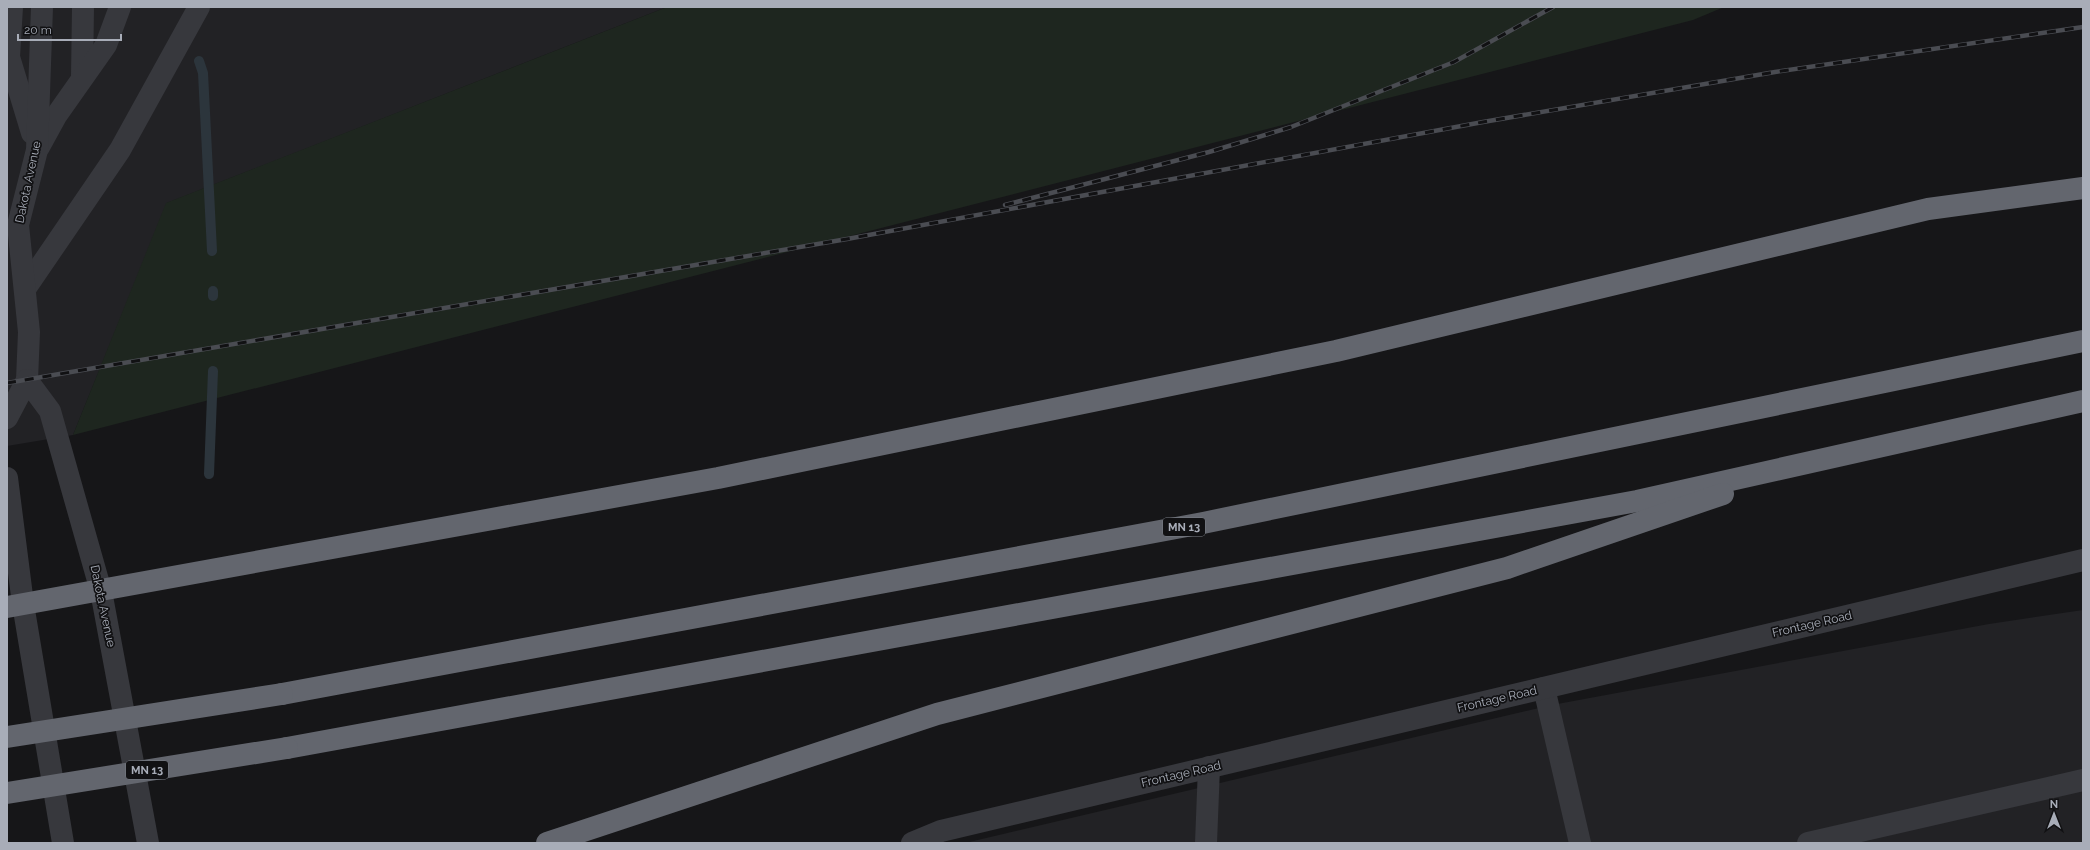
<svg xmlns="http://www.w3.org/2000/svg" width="2090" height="850" viewBox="0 0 2090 850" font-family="Raleway,sans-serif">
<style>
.built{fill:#222225}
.green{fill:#1e261f}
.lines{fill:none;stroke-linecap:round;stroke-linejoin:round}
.stream{stroke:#2c353c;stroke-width:10}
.minor{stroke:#37383d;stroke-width:22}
.highway{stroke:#63666e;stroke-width:22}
.rail-casing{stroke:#4a4c52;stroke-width:4.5}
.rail{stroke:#111113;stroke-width:3;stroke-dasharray:9;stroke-linecap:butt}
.highway-bridge{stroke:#63666e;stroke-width:22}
.labels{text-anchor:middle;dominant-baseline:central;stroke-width:3.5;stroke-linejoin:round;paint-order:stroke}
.shield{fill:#111113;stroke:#7b7e86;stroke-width:1}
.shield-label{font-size:11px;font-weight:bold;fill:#a8adb8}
.street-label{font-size:12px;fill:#a8adb8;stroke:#111113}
</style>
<rect width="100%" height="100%" fill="#161618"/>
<g class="built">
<polygon points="7,7 667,7 167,203 73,435 7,446"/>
<polygon points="2083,610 2083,843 965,843 1552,705 1989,624"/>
</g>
<polygon class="green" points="667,7 1724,7 1693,20 73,435 166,203"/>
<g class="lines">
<g class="stream">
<polyline points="199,61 203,73 212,251"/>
<polyline points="213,291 213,296"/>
<polyline points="209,474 213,371"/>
</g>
<g class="minor">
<polyline points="12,7 9,57 32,133"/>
<polyline points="82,77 83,7"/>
<polyline points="39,147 56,116 106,45 120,7"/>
<polyline points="25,289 120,150 199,7"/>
<polyline points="27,380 29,332 18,225 37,150 42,7"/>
<polyline points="7,418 27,380 50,411 101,591 148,843"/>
<polyline points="7,478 23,604 63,843"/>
<polyline points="1544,688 1580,843"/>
<polyline points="912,843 941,831 2083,560"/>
<polyline points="1206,843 1209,767"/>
<polyline points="1808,843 2083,780"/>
</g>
<g class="highway">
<polyline points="7,607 718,478 1336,351 1928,209 2083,188"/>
<polyline points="282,694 1203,523 2083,341"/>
<polyline points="287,748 1637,501 2083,401"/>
<polyline points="547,843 937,714 1507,568 1723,494"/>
</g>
<defs>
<g id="rail">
<polyline points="1005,205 1209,152 1291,127 1454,62 1553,7"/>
<polyline points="7,383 847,239 1483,122 1775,72 2083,27"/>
</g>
</defs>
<use href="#rail" class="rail-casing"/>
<use href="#rail" class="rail"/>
<g class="highway-bridge">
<polyline points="7,737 282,694"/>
<polyline points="7,793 287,748"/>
</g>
</g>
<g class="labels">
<g class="shield">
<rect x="1163" y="518" width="42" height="18" rx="3"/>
<rect x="126" y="761" width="42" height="18" rx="3"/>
</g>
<g class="shield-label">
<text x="1184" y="527">MN 13</text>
<text x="147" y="770">MN 13</text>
</g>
<g class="street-label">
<text transform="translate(28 182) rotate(-78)">Dakota Avenue</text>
<text transform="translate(103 606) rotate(78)">Dakota Avenue</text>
<text transform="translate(1812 624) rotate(-13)">Frontage Road</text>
<text transform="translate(1497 699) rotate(-13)">Frontage Road</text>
<text transform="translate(1181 774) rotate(-13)">Frontage Road</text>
</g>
</g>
<rect width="2090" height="850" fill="none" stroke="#a8adb8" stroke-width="16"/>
<g transform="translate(2054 814)" stroke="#111113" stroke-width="3" paint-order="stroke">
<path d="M0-3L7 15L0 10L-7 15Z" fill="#a8adb8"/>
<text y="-6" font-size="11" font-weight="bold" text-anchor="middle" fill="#a8adb8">N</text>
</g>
<path d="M18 34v6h103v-6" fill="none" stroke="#a8adb8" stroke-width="2"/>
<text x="24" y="34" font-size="12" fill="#a8adb8" stroke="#111113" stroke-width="3" paint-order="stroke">20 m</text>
</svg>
